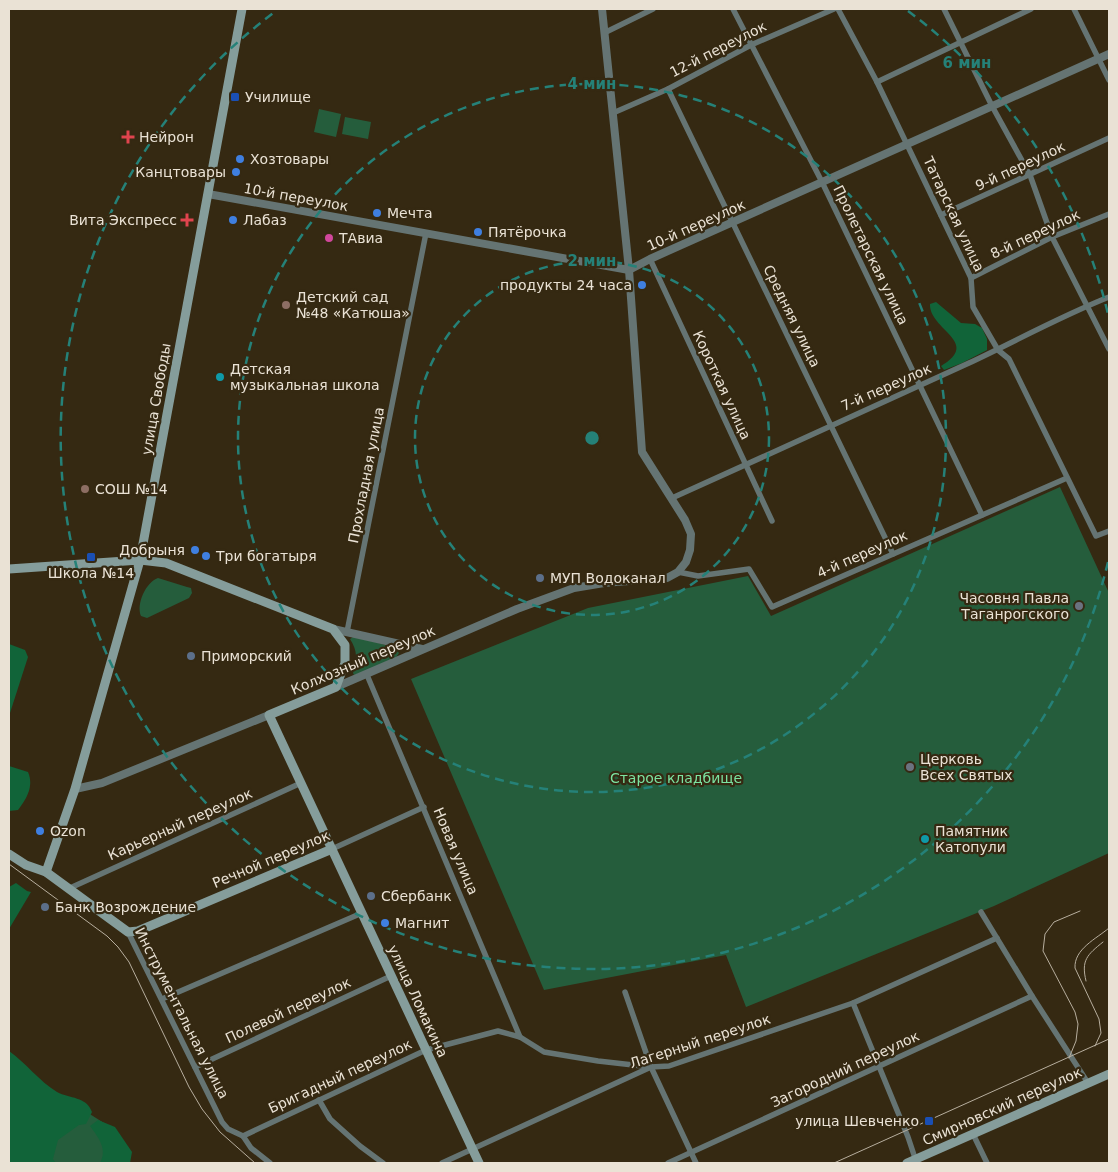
<svg xmlns="http://www.w3.org/2000/svg" width="1118" height="1172" viewBox="0 0 1118 1172" font-family="'DejaVu Sans',sans-serif">
<style>
.green{fill:#255d3c}
.forest{fill:#116439}
.lines{fill:none;stroke-linecap:round;stroke-linejoin:round}
.minor{stroke:#657473;stroke-width:5.5}
.tertiary{stroke:#657473;stroke-width:8}
.secondary{stroke:#859d9b;stroke-width:9}
.tram{stroke:#b7ae9e;stroke-width:1}
.ring{fill:none;stroke:#258178;stroke-width:2.5;stroke-dasharray:9 6}
.transit-dot{fill:#1a4fb4;stroke:#352912;stroke-width:2}
.health-dot{fill:#e0444e;stroke:#352912;stroke-width:2}
.shop-dot{fill:#3f7fe0;stroke:#352912;stroke-width:2}
.hotel-dot{fill:#d1479c;stroke:#352912;stroke-width:2}
.education-dot{fill:#8d6e63;stroke:#352912;stroke-width:2}
.culture-dot{fill:#0f9aa8;stroke:#352912;stroke-width:2}
.service-dot{fill:#5c6f8a;stroke:#352912;stroke-width:2}
.worship-dot{fill:#6b7280;stroke:#352912;stroke-width:2}
.labels{text-anchor:middle;dominant-baseline:central;stroke-width:4.5;stroke-linejoin:round;paint-order:stroke}
.street-label{font-size:14px;fill:#eae2d5;stroke:#352912}
.poi-label{font-size:14px;fill:#eae2d5;stroke:#352912;text-anchor:start}
.park-label{font-size:14px;fill:#7ce3a1;stroke:#352912}
.centre{fill:#258178;stroke:#352912;stroke-width:2.5}
.ring-label{font-size:15px;text-anchor:middle;font-weight:bold;fill:#258178;stroke:#352912;stroke-width:4.5;stroke-linejoin:round;paint-order:stroke}
</style>
<rect width="100%" height="100%" fill="#352912"/>
<g class="green">
<polygon points="319,109 341,114 336,137 314,132"/>
<polygon points="345,117 371,122 368,139 342,134"/>
<polygon points="1060,487 1109,593 1109,853 994,906 746,1007 726,955 544,990 411,679 588,608 748,576 771,616"/>
<path d="M158 578 187 587 191 588 192 593 189 598 147 618 141 616C136 604 146 582 158 578Z"/>
<path d="M353 637C365 640 391 644 399 653 394 664 366 671 354 675L353 673C357 659 358 652 350 639Z"/>
<polygon points="9,1063 115,1130 118,1163 9,1163"/>
</g>
<g class="forest">
<path d="M936 302 961 323 975 324 982 328 987 339V350L962 363 944 370 941 366C982 342 929 330 930 304Z"/>
<polygon points="9,644 25,650 28,657 9,716"/>
<path d="M9 766 28 772C34 786 27 798 18 810L9 811Z"/>
<polygon points="16,883 27,891 31,892 9,929 9,887"/>
<path d="M9 1051C26 1063 39 1081 57 1092 70 1099 86 1096 92 1112L86 1124 79 1125 58 1140 53 1159 56 1163H9Z"/>
<path d="M98 1120 115 1127 132 1152 130 1163H100C108 1149 98 1137 90 1126Z"/>
</g>
<g class="lines">
<g class="minor">
<polyline points="733,9 822,182 982,515"/>
<polyline points="838,9 877,82 971,278 973,307 998,350 1009,359 1096,536 1109,531"/>
<polyline points="944,9 992,106 1030,175 1052,237 1109,349"/>
<polyline points="1074,9 1109,80"/>
<polyline points="604,33 653,9"/>
<polyline points="877,82 1031,9"/>
<polyline points="668,89 893,554"/>
<polyline points="613,113 668,89 751,45 834,9"/>
<polyline points="941,215 1109,138"/>
<polyline points="650,259 772,521"/>
<polyline points="971,278 1052,237 1109,214"/>
<path d="M672 498C771 453 870 409 969 363 1016 341 1061 316 1109 297"/>
<polyline points="678,572 698,576 749,569 772,607 1067,478"/>
<polyline points="347,632 426,233"/>
<polyline points="367,675 520,1037"/>
<polyline points="332,849 424,807"/>
<polyline points="70,888 301,783"/>
<polyline points="981,912 1032,996 1088,1083"/>
<polyline points="128,932 222,1122 228,1129 243,1136 251,1148 270,1163"/>
<polyline points="625,992 651,1067 696,1163"/>
<polyline points="162,999 362,913"/>
<polyline points="853,1003 908,1137 916,1161"/>
<polyline points="195,1067 391,976"/>
<polyline points="319,1100 330,1119 360,1146 383,1163"/>
<polyline points="973,1134 987,1163"/>
<polyline points="243,1136 426,1050 498,1031 520,1037 544,1052 598,1061 651,1067"/>
<polyline points="442,1163 651,1067 669,1066 853,1003 997,938"/>
<polyline points="668,1163 1032,996"/>
</g>
<g class="tertiary">
<polyline points="208,194 629,270 650,259 1109,54"/>
<polyline points="333,629 422,649"/>
<polyline points="336,687 517,609 574,588 604,583 667,578 678,572 686,562 690,550 691,534 685,520 642,452 629,270 602,9"/>
<polyline points="75,789 102,783 269,715"/>
</g>
<g class="secondary">
<polyline points="9,569 140,560 166,563 333,629 345,645 345,663 336,687 269,715 479,1163"/>
<polyline points="9,854 26,865 46,872 128,932 138,931 332,849"/>
<polyline points="46,872 75,789 140,560 242,9"/>
<polyline points="907,1163 1109,1074"/>
</g>
<g class="tram">
<polyline points="9,864 107,936 118,947 129,962 189,1087 202,1109 220,1132 255,1163"/>
<path d="M1086 981C1081 960 1087 955 1103 942"/>
<path d="M1095 1046 1101 1033 1099 1019 1075 968C1074 949 1096 939 1109 928"/>
<polyline points="1069,1058 1076,1041 1078,1024 1075,1012 1043,951 1045,934 1054,922 1080,911"/>
<polyline points="834,1163 1109,1039"/>
</g>
</g>
<g class="ring">
<circle cx="592" cy="438" r="177"/>
<circle cx="592" cy="438" r="354"/>
<path d="M1108 562A531 531 0 1 1 276 11M908 11A531 531 0 0 1 1108 314"/>
</g>
<g class="transit-dot">
<rect x="230" y="92" width="10" height="10" rx="2.5"/>
<rect x="86" y="552" width="10" height="10" rx="2.5"/>
<rect x="924" y="1116" width="10" height="10" rx="2.5"/>
</g>
<g class="health-dot">
<path d="M125.5 129.5h5v5h5v5h-5v5h-5v-5h-5v-5h5z"/>
<path d="M184.5 212.5h5v5h5v5h-5v5h-5v-5h-5v-5h5z"/>
</g>
<g class="shop-dot">
<circle cx="240" cy="159" r="5"/>
<circle cx="236" cy="172" r="5"/>
<circle cx="377" cy="213" r="5"/>
<circle cx="233" cy="220" r="5"/>
<circle cx="478" cy="232" r="5"/>
<circle cx="642" cy="285" r="5"/>
<circle cx="195" cy="550" r="5"/>
<circle cx="206" cy="556" r="5"/>
<circle cx="40" cy="831" r="5"/>
<circle cx="385" cy="923" r="5"/>
</g>
<circle class="hotel-dot" cx="329" cy="238" r="5"/>
<g class="education-dot">
<circle cx="286" cy="305" r="5"/>
<circle cx="85" cy="489" r="5"/>
</g>
<g class="culture-dot">
<circle cx="220" cy="377" r="5"/>
<circle cx="925" cy="839" r="5"/>
</g>
<g class="service-dot">
<circle cx="540" cy="578" r="5"/>
<circle cx="191" cy="656" r="5"/>
<circle cx="371" cy="896" r="5"/>
<circle cx="45" cy="907" r="5"/>
</g>
<g class="worship-dot">
<circle cx="1079" cy="606" r="5"/>
<circle cx="910" cy="767" r="5"/>
</g>
<g class="labels">
<g class="street-label">
<text transform="translate(718 49) rotate(-27)">12-й переулок</text>
<text transform="translate(1020 166) rotate(-25)">9-й переулок</text>
<text transform="translate(296 197) rotate(10)">10-й переулок</text>
<text transform="translate(954 214) rotate(65)">Татарская улица</text>
<text transform="translate(696 225) rotate(-24)">10-й переулок</text>
<text transform="translate(1035 234) rotate(-25)">8-й переулок</text>
<text transform="translate(871 255) rotate(64)">Пролетарская улица</text>
<text transform="translate(792 316) rotate(64)">Средняя улица</text>
<text transform="translate(722 385) rotate(65)">Короткая улица</text>
<text transform="translate(886 387) rotate(-24)">7-й переулок</text>
<text transform="translate(156 399) rotate(-80)">улица Свободы</text>
<text transform="translate(366 475) rotate(-79)">Прохладная улица</text>
<text transform="translate(862 554) rotate(-24)">4-й переулок</text>
<text transform="translate(363 660) rotate(-23)">Колхозный переулок</text>
<text transform="translate(180 824) rotate(-24)">Карьерный переулок</text>
<text transform="translate(456 851) rotate(67)">Новая улица</text>
<text transform="translate(271 859) rotate(-23)">Речной переулок</text>
<text transform="translate(418 1001) rotate(65)">улица Ломакина</text>
<text transform="translate(288 1010) rotate(-25)">Полевой переулок</text>
<text transform="translate(182 1013) rotate(63)">Инструментальная улица</text>
<text transform="translate(700 1041) rotate(-18)">Лагерный переулок</text>
<text transform="translate(845 1069) rotate(-25)">Загородний переулок</text>
<text transform="translate(340 1076) rotate(-25)">Бригадный переулок</text>
<text transform="translate(1002 1106) rotate(-24)">Смирновский переулок</text>
</g>
<g class="poi-label">
<text x="245" y="97">Училище</text>
<text x="139" y="137">Нейрон</text>
<text x="250" y="159">Хозтовары</text>
<text x="226" y="172" text-anchor="end">Канцтовары</text>
<text x="387" y="213">Мечта</text>
<text x="177" y="220" text-anchor="end">Вита Экспресс</text>
<text x="243" y="220">Лабаз</text>
<text x="488" y="232">Пятёрочка</text>
<text x="339" y="238">ТАвиа</text>
<text x="632" y="285" text-anchor="end">продукты 24 часа</text>
<text x="296" y="297">Детский сад<tspan x="296" dy="16">№48 «Катюша»</tspan></text>
<text x="230" y="369">Детская<tspan x="230" dy="16">музыкальная школа</tspan></text>
<text x="95" y="489">СОШ №14</text>
<text x="185" y="550" text-anchor="end">Добрыня</text>
<text x="216" y="556">Три богатыря</text>
<text x="91" y="573" text-anchor="middle">Школа №14</text>
<text x="550" y="578">МУП Водоканал</text>
<text x="1069" y="598" text-anchor="end">Часовня Павла<tspan x="1069" dy="16">Таганрогского</tspan></text>
<text x="201" y="656">Приморский</text>
<text x="920" y="759">Церковь<tspan x="920" dy="16">Всех Святых</tspan></text>
<text x="50" y="831">Ozon</text>
<text x="935" y="831">Памятник<tspan x="935" dy="16">Катопули</tspan></text>
<text x="381" y="896">Сбербанк</text>
<text x="55" y="907">Банк Возрождение</text>
<text x="395" y="923">Магнит</text>
<text x="919" y="1121" text-anchor="end">улица Шевченко</text>
</g>
<g class="park-label">
<text x="676" y="778">Старое кладбище</text>
</g>
</g>
<circle cx="592" cy="438" r="8" class="centre"/>
<g class="ring-label">
<text x="967" y="68">6 мин</text>
<text x="592" y="89">4 мин</text>
<text x="592" y="266">2 мин</text>
</g>
<rect width="1118" height="1172" fill="none" stroke="#eae2d5" stroke-width="20"/>
</svg>
